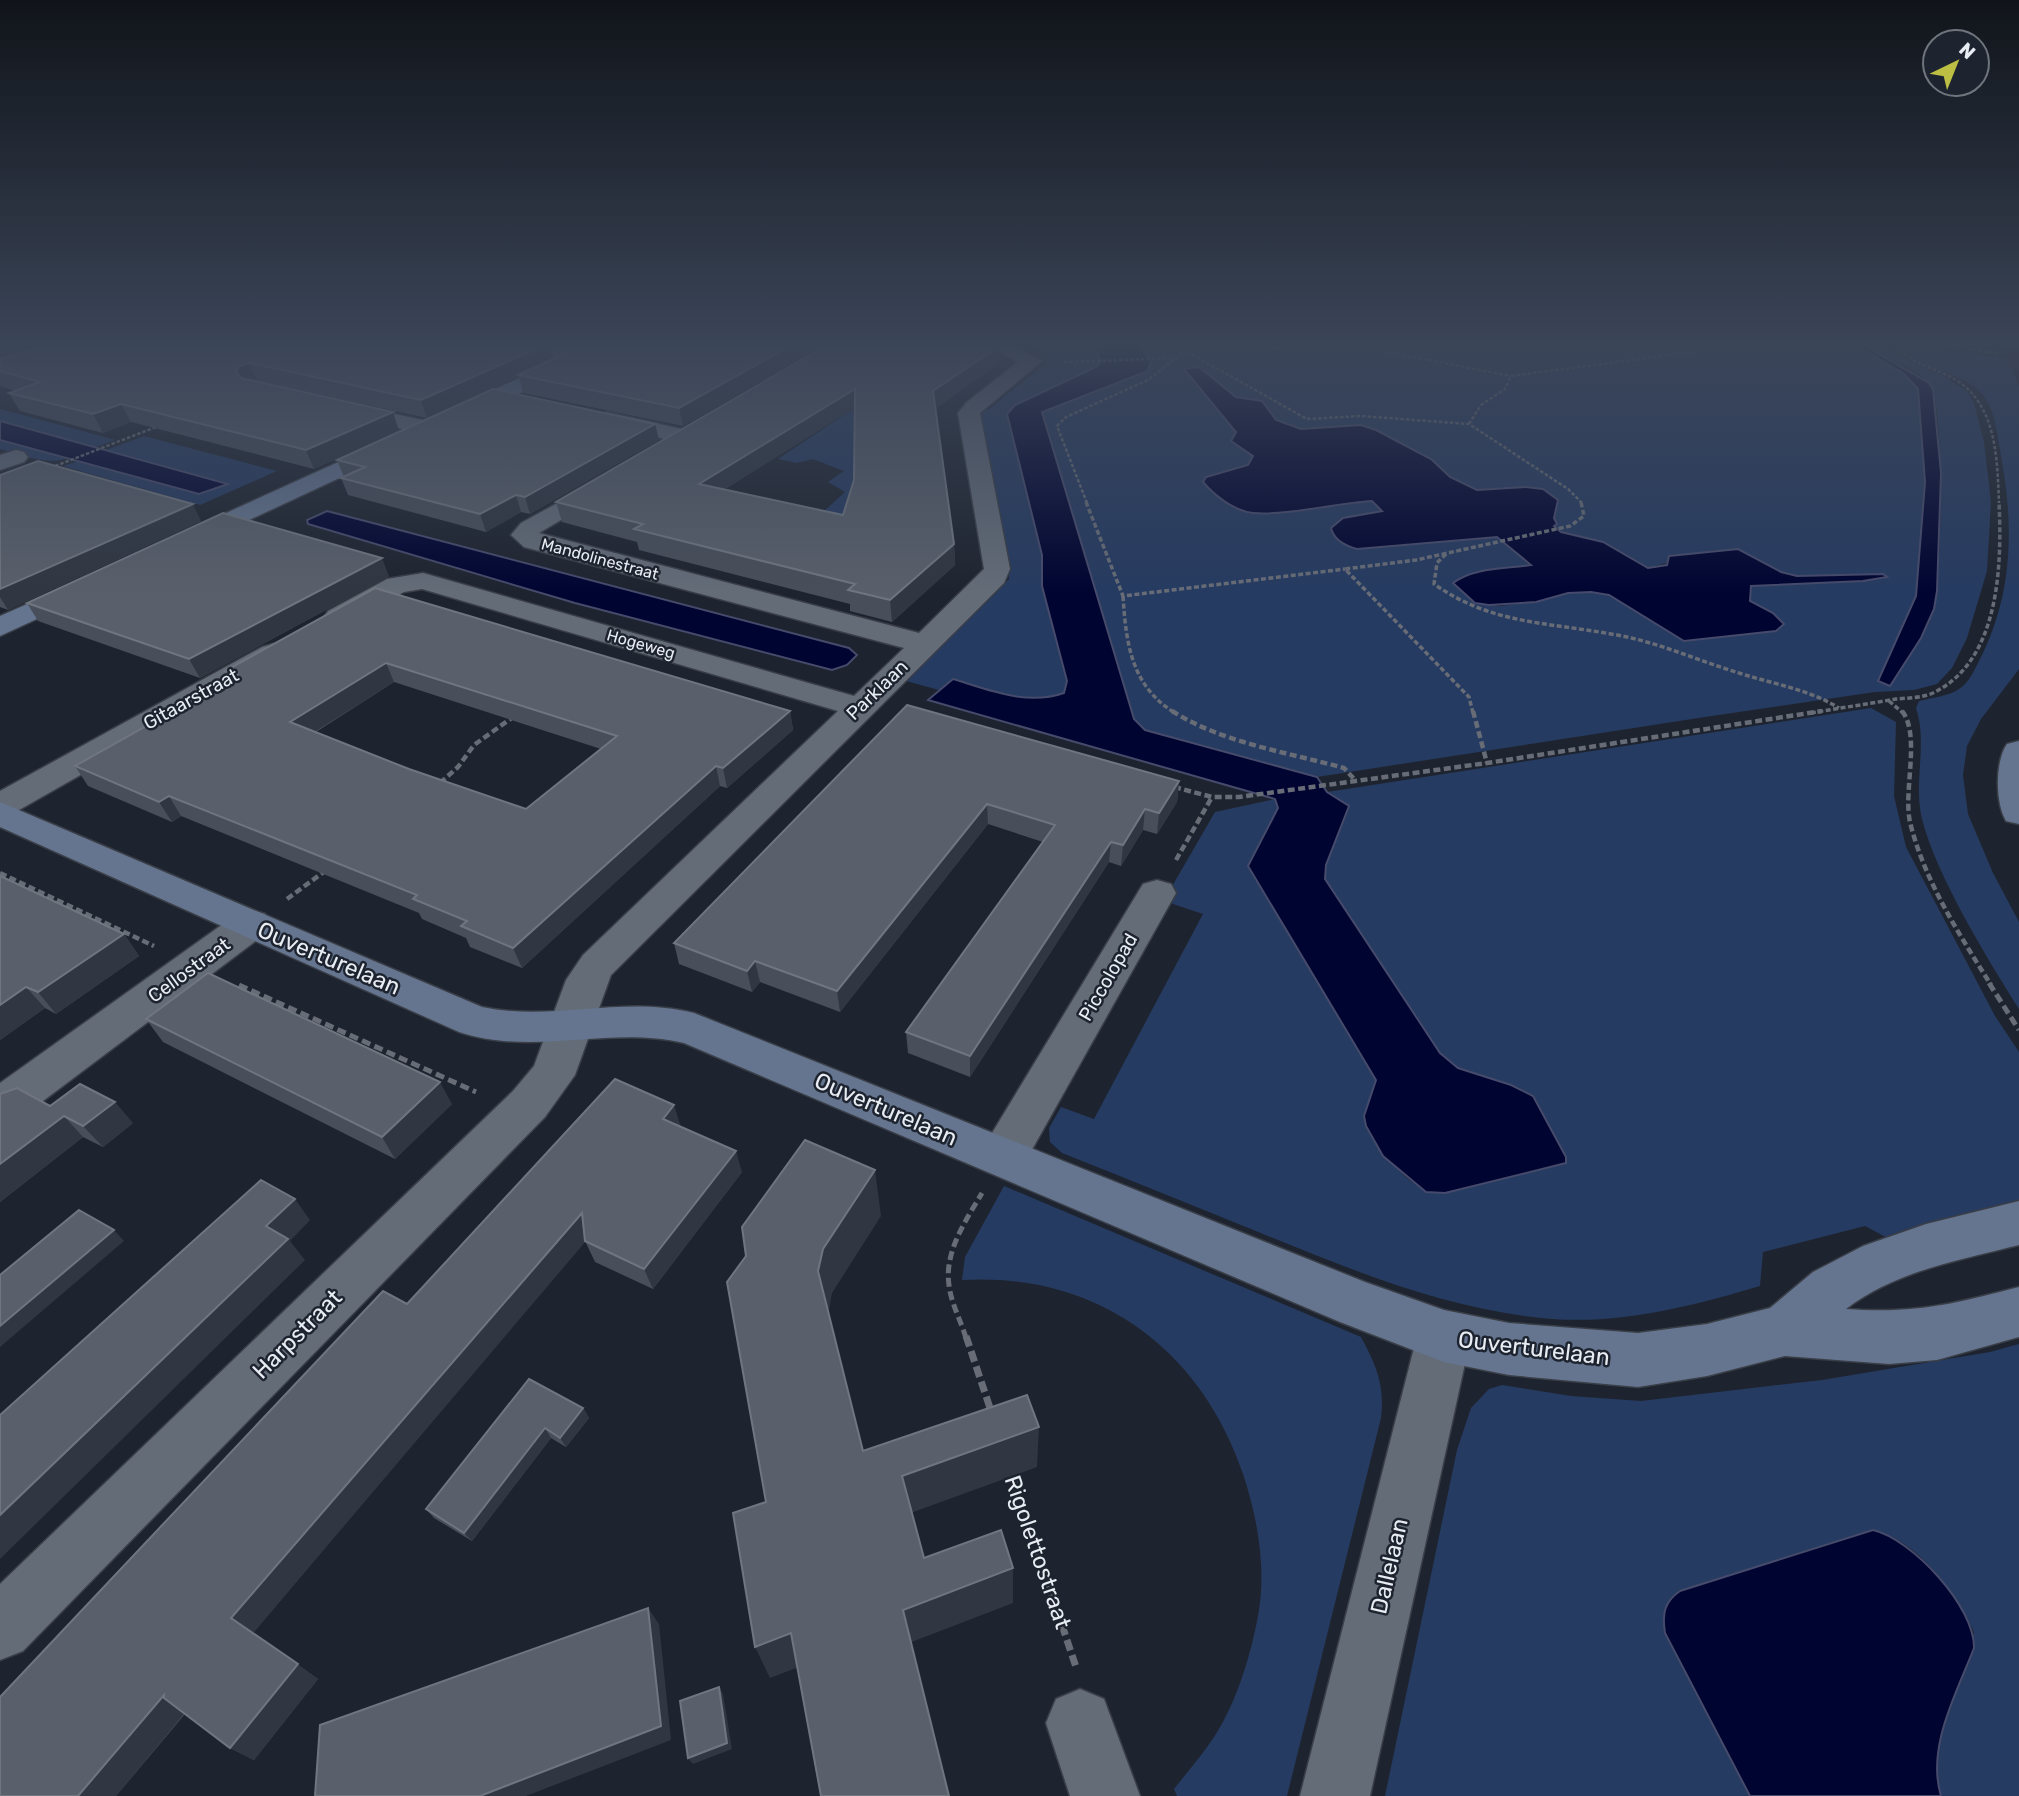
<svg xmlns="http://www.w3.org/2000/svg" width="2019" height="1796" viewBox="0 0 2019 1796" font-family="Rubik,sans-serif">
<style>
.green{fill:#263b61;fill-rule:evenodd}
.water{fill:#000431;stroke:#464a6b;stroke-width:2}
.lines{fill:none;stroke-linecap:round;stroke-linejoin:round}
.street-casing{stroke:#393e47;stroke-width:3}
.secondary-casing{stroke:#393e47;stroke-width:3}
.path-far4{stroke:#676c76;stroke-width:2.5;stroke-dasharray:3.5 2;stroke-linecap:butt}
.path-far3{stroke:#676c76;stroke-width:3.5;stroke-dasharray:5 2.5;stroke-linecap:butt}
.path-far2{stroke:#676c76;stroke-width:4.5;stroke-dasharray:7 3.5;stroke-linecap:butt}
.path-far1{stroke:#676c76;stroke-width:5;stroke-dasharray:9 4.5;stroke-linecap:butt}
.path{stroke:#676c76;stroke-width:7;stroke-dasharray:11 5;stroke-linecap:butt}
.street{fill:#646c78;fill-rule:evenodd}
.secondary{fill:#65758f;fill-rule:evenodd}
.wall{fill:#484f5a;fill-rule:evenodd}
.shaded-wall{fill:#303742}
.building{fill:#59606b;stroke:#707680;stroke-width:2;fill-rule:evenodd}
.labels{text-anchor:middle;dominant-baseline:central;stroke-width:5;stroke-linejoin:round;paint-order:stroke}
.far-street-label{font-size:16px;fill:#e8ecf3;stroke:#1e242f}
.street-label{font-size:19px;fill:#e8ecf3;stroke:#1e242f}
.near-street-label{font-size:23px;fill:#e8ecf3;stroke:#1e242f}
</style>
<rect width="100%" height="100%" fill="#1e242f"/>
<g class="green">
<path d="M1023 341H1091L1101 361 1088 372 1011 408 1007 414 1042 555V586L1068 681 1064 693C1026 705 989 690 953 679L939 690 906 681 1009 579 1008 557 978 417 981 409 988 410 1047 362 1039 357 1050 353Z"/>
<path d="M1136 341H1885L1899 355 1946 377 1968 392 1974 403 1984 442 1991 502 1987 571 1967 638 1952 668 1937 684 1914 690 1875 692 1705 717 1317 777 1145 730 1134 719 1042 411 1148 371 1151 362ZM1864 343C1884 358 1918 366 1931 387 1945 409 1942 584 1933 612 1924 639 1904 661 1889 686L1878 680 1916 596 1925 482 1918 388 1904 374 1856 345ZM1199 367 1236 397 1262 401 1276 420 1301 429 1361 425 1376 430 1431 459 1450 477 1477 490 1526 487 1558 500 1553 526 1561 532 1603 542 1648 568 1710 551 1738 549 1781 572 1797 576 1883 574 1887 577C1842 588 1795 579 1750 586V601L1773 613 1784 623 1776 631 1684 641 1609 595 1591 592 1568 593 1536 602 1500 606 1475 603 1486 570 1531 566 1496 537 1357 549 1369 514 1383 510 1372 501 1329 506 1234 508C1223 498 1213 493 1204 482L1206 478 1248 465 1253 456 1231 441 1236 432 1185 370Z"/>
<path d="M1907 345 2009 359 2019 386V669L1981 719 1967 746 1963 775 1968 814 1993 873 2019 922V1009C1988 960 1936 875 1922 819 1913 782 1928 743 1916 708L1919 701C1931 698 1949 696 1959 689 1969 683 1975 669 1980 659 2014 592 2014 523 2000 450 1997 433 1995 414 1986 399 1967 369 1920 374 1902 346Z"/>
<polygon points="0,409 116,440 96,447 0,421"/>
<polygon points="853,409 865,542 821,514 845,492 828,482 844,471 813,459 797,463 778,459"/>
<polygon points="144,436 277,471 200,505 63,466 78,461 199,494 227,483 106,450"/>
<path d="M0 440 68 458C46 466 23 455 0 449Z"/>
<path d="M1871 708 1896 722 1894 796 1906 847 1995 1016 2019 1052V1205L1895 1242 1865 1226 1763 1252 1760 1286C1689 1307 1616 1326 1541 1318 1445 1308 1357 1272 1268 1236 1199 1208 1131 1180 1062 1153L1050 1142 1049 1128 1061 1107 1094 1119 1203 914 1173 904 1167 895 1215 812 1275 799 1278 808 1248 866 1376 1080 1364 1116 1366 1126C1388 1155 1405 1192 1445 1193L1481 1076 1458 1068 1440 1053 1325 879 1326 865 1349 806 1327 792Z"/>
<path d="M1004 1186 1361 1337C1376 1365 1385 1385 1381 1418L1287 1796H1177L1174 1789C1188 1771 1203 1754 1216 1734 1238 1699 1252 1651 1259 1610 1266 1565 1257 1516 1243 1474 1201 1349 1097 1272 962 1280L965 1257Z"/>
<path d="M2019 1344V1796H1941C1926 1750 1960 1678 1974 1632 1957 1593 1916 1539 1873 1530L1680 1591 1723 1743 1750 1796H1385L1457 1450 1471 1408 1489 1389 1502 1385 1571 1396 1641 1401 1822 1380 1990 1352Z"/>
</g>
<g class="water">
<path d="M1091 341H1136L1151 362 1148 371 1042 412 1134 719 1145 730 1317 777 1327 792 1349 806 1326 865 1325 879 1440 1053 1458 1068 1511 1085 1533 1096 1566 1157V1163L1445 1193 1426 1192 1383 1156 1366 1126 1364 1116 1376 1080 1248 866 1278 808 1275 799 928 700 953 679C989 690 1027 706 1064 693L1067 681 1042 586V555L1007 414 1015 405 1096 367 1101 361Z"/>
<polygon points="1857,341 1929,383 1933,389 1941,473 1937,591 1934,609 1921,638 1890,686 1878,681 1916,596 1925,482 1918,389 1904,374 1852,343"/>
<path d="M1199 367 1236 397 1262 401 1276 420 1301 429 1361 425 1376 430 1431 459 1450 477 1477 490 1526 487 1543 489 1558 500 1554 518 1557 524 1554 526 1561 532 1603 542 1648 568 1667 565 1669 556 1738 549 1781 572 1797 576 1883 574 1887 577 1863 581 1751 586 1750 601 1773 613 1784 624 1776 631 1684 641 1609 595 1591 592 1568 593 1536 602 1489 605 1475 603 1453 583C1474 567 1506 569 1531 565L1497 537 1357 549C1346 546 1334 541 1331 528L1343 518 1382 511 1372 501C1336 503 1286 516 1253 513 1234 511 1214 495 1203 482L1206 477 1248 465 1253 456 1231 441 1236 432 1184 369Z"/>
<polygon points="0,421 228,484 199,494 0,440"/>
<polygon points="327,511 849,648 857,655 847,665 832,670 575,603 308,524 307,520"/>
<path d="M1873 1530C1912 1539 1975 1607 1974 1648 1957 1692 1926 1747 1941 1796H1750L1665 1633C1662 1614 1664 1602 1680 1591Z"/>
</g>
<g class="lines">
<defs>
<g id="street">
<polygon points="493,341 533,341 591,353 594,357 584,363 502,347"/>
<polygon points="980,341 1005,341 1042,361 980,413 1010,569 1004,583 611,975 575,1075 545,1117 23,1651 0,1660 0,1584 513,1091 534,1066 566,980 583,955 838,711 422,589 404,592 338,626 328,623 324,617 328,611 387,579 423,573 854,696 904,648 524,547 511,535 521,523 605,477 613,479 617,484 613,489 539,533 919,633 984,569 958,413 967,402 1018,362"/>
<polygon points="343,403 437,423 440,428 429,435 335,414 332,409"/>
<polygon points="606,412 695,432 698,437 687,444 598,424 595,419"/>
<polygon points="16,450 24,452 28,457 24,462 0,470 0,455"/>
<polygon points="273,644 284,647 288,653 284,659 12,814 0,817 0,791 262,647"/>
<polygon points="1157,880 1171,884 1176,893 1020,1171 1003,1177 986,1171 979,1157 986,1143 1143,884"/>
<polygon points="251,910 265,914 271,924 265,934 31,1110 15,1115 0,1110 0,1083 237,914"/>
<polygon points="1444,1310 1463,1318 1471,1336 1370,1796 1300,1796 1417,1336 1425,1318"/>
<polygon points="1080,1689 1104,1699 1140,1796 1070,1796 1046,1723 1056,1699"/>
</g>
<g id="secondary">
<polygon points="602,341 627,341 469,418 453,418 450,413 453,408"/>
<polygon points="387,440 395,442 398,447 395,452 200,543 182,543 178,538 182,533"/>
<polygon points="79,581 89,583 93,589 89,595 0,636 0,616"/>
<path d="M2019 741V824L2006 821C1995 803 1995 761 2007 744Z"/>
<path d="M0 802 482 1007C553 1022 622 995 694 1013L1365 1282 1444 1310 1509 1323 1638 1333 1707 1324 1770 1308 1813 1272 1863 1246 1926 1224 2019 1201V1245C1960 1260 1895 1271 1846 1309 1915 1314 1954 1304 2019 1287V1337L1937 1360 1889 1364 1785 1356 1707 1376 1638 1387 1509 1375 1444 1362 1340 1322 684 1043C608 1025 536 1057 459 1032L0 827Z"/>
</g>
</defs>
<use href="#street" class="street-casing"/>
<use href="#secondary" class="secondary-casing"/>
<g class="path-far4">
<polyline points="1168,341 1307,419 1361,416 1469,424 1568,489 1582,503"/>
<path d="M1893 341C1905 359 1923 365 1942 373 1996 394 1997 452 1999 503"/>
<polyline points="1913,341 1997,353"/>
<polyline points="1064,362 1174,358"/>
<polyline points="1469,424 1481,405 1505,389 1511,376 1730,347 1741,341"/>
<polyline points="50,468 156,427"/>
<polyline points="1087,503 1057,426 1066,417 1148,380 1181,354 1179,349 1355,346 1511,376"/>
</g>
<g class="path-far3">
<polyline points="1086,502 1123,596 1345,569"/>
<path d="M1446 554 1437 563 1434 584C1491 624 1545 622 1611 634 1656 641 1696 660 1739 673 1773 684 1808 689 1839 708"/>
<path d="M1123 596C1126 643 1131 686 1175 713"/>
<polyline points="1889,701 1903,713"/>
<polyline points="1473,713 1469,697 1345,569 1416,560 1570,526 1584,516 1581,502"/>
<path d="M1811 713C1839 708 1868 704 1896 699 1907 698 1922 698 1933 693 2000 661 2002 565 1999 502"/>
</g>
<g class="path-far2">
<path d="M1172 711C1223 743 1286 752 1344 768L1355 780"/>
<polyline points="1473,711 1487,763"/>
<path d="M1902 711C1921 735 1903 791 1910 822 1924 880 1959 934 1991 985"/>
<polyline points="440,783 458,767 474,745 513,717"/>
<polyline points="1174,787 1212,797 1239,797 1487,763 1822,711"/>
<polyline points="1176,860 1212,797"/>
<polyline points="0,873 154,946"/>
<polyline points="287,899 325,871"/>
</g>
<g class="path-far1">
<polyline points="1989,983 2019,1030"/>
<polyline points="239,985 476,1092"/>
<path d="M966 1338C961 1321 951 1303 949 1285 944 1252 966 1220 982 1193"/>
</g>
<g class="path">
<polyline points="966,1336 991,1411"/>
<polyline points="1011,1473 1076,1667"/>
</g>
<use href="#street" class="street"/>
<use href="#secondary" class="secondary"/>
</g>
<g class="wall">
<polygon points="0,341 554,359 578,348 547,341 831,341 683,426 523,393 519,376 427,418 255,381 399,431 314,469 131,422 103,433 20,411 9,393 16,391 0,386"/>
<path d="M834 341H971L999 346V363L936 408 954 544 955 565 892 622 850 611V604L639 550 637 542 562 522 556 502ZM854 408V480L843 515 725 489Z"/>
<polygon points="655,424 659,440 530,514 521,512 486,532 348,495 341,478 344,477 337,460"/>
<polygon points="0,475 201,521 8,610 0,607"/>
<polygon points="389,576 200,678 38,621 27,603"/>
<path d="M375 588 790 711 793 730 727 788 720 786 522 968 470 947 466 938 422 919 419 913 181 816 172 822 88 786 75 766 229 679 225 671ZM394 682 601 749 526 809 409 769 316 732Z"/>
<polygon points="907,705 1179,781 1177,802 1157,834 1143,830 1121,866 1109,862 970,1077 908,1053 906,1032 1043,842 988,824 840,1012 760,982 752,992 679,964 674,943"/>
<polygon points="0,876 124,934 139,956 56,1014 45,1008 0,1040"/>
<polygon points="146,1019 452,1104 395,1159 163,1042"/>
<polygon points="0,1094 50,1106 133,1123 103,1147 83,1137 0,1202"/>
<polygon points="681,1127 742,1172 653,1289 595,1262 585,1241 253,1633 318,1679 254,1760 230,1748 185,1714 116,1796 0,1796 407,1304"/>
<polygon points="529,1379 583,1408 589,1418 566,1447 551,1438 472,1541 434,1518 426,1509"/>
</g>
<g class="shaded-wall">
<polygon points="3,341 67,341 0,362 0,342"/>
<polygon points="579,341 596,341 580,348"/>
<polygon points="799,341 831,341 683,426 679,408"/>
<polygon points="550,343 554,360 518,375 519,376 427,418 421,400"/>
<polygon points="999,346 999,363 934,410 933,391"/>
<polygon points="249,363 257,380 247,383 243,389 236,371 239,366"/>
<polygon points="855,389 856,407 708,500 699,484"/>
<polygon points="121,404 131,422 103,433 93,414"/>
<polygon points="393,412 399,431 314,469 306,450"/>
<polygon points="655,424 659,440 530,514 525,497"/>
<polygon points="516,495 521,512 486,532 480,514"/>
<polygon points="193,504 201,521 8,610 0,597 0,589"/>
<polygon points="954,544 955,565 892,622 890,600"/>
<polygon points="382,558 389,576 200,678 189,659"/>
<polygon points="386,663 394,682 300,741 290,722"/>
<polygon points="790,711 793,730 727,788 723,768"/>
<polygon points="716,766 720,786 522,968 513,948"/>
<polygon points="1179,781 1177,802 1157,834 1159,813"/>
<polygon points="169,796 181,816 172,822 159,802"/>
<polygon points="987,804 988,824 840,1012 837,991"/>
<polygon points="1145,809 1143,830 1121,866 1123,845"/>
<polygon points="1111,842 1109,862 970,1077 970,1056"/>
<polygon points="124,934 139,956 56,1014 38,992"/>
<polygon points="755,961 760,982 752,992 747,971"/>
<polygon points="26,987 45,1008 0,1040 0,1005"/>
<polygon points="440,1082 452,1104 395,1159 382,1137"/>
<polygon points="115,1102 133,1123 103,1147 83,1126"/>
<polygon points="674,1105 681,1127 663,1119"/>
<polygon points="64,1116 83,1137 0,1202 0,1164"/>
<polygon points="736,1151 742,1172 653,1289 644,1269"/>
<polygon points="875,1170 881,1216 832,1293 828,1315 818,1271 823,1249"/>
<polygon points="295,1199 310,1220 290,1241 305,1260 0,1559 0,1515 266,1226"/>
<polygon points="582,1213 592,1234 253,1633 318,1679 254,1760 230,1748 231,1618"/>
<polygon points="114,1230 124,1241 0,1347 0,1326"/>
<polygon points="583,1408 589,1418 566,1447 560,1438"/>
<polygon points="1039,1427 1037,1467 908,1514 902,1476"/>
<polygon points="545,1428 551,1438 472,1541 464,1533"/>
<polygon points="1013,1568 1013,1603 909,1643 903,1610"/>
<polygon points="648,1608 659,1624 671,1740 526,1796 480,1796"/>
<polygon points="791,1633 804,1665 770,1678 755,1647"/>
<polygon points="719,1687 723,1694 732,1749 693,1764 688,1758"/>
<polygon points="164,1695 189,1708 116,1796 78,1796"/>
</g>
<g class="building">
<polygon points="60,341 542,341 550,343 421,400 249,363 239,366 236,371 241,378 393,412 306,450 121,404 93,414 9,393 40,382 0,371 0,359"/>
<polygon points="592,341 799,341 679,408 518,375"/>
<path d="M834 341H971L999 346 933 391 954 544 890 600 848 590 855 584 634 529 643 524 556 502ZM855 389 854 480 843 515 699 484Z"/>
<polygon points="493,389 655,424 525,497 516,495 480,514 341,478 365,467 337,460"/>
<polygon points="38,461 193,504 0,589 0,475"/>
<polygon points="223,513 382,558 189,659 27,603"/>
<path d="M375 588 790 711 723 768 716 766 513 948 461 926 467 921 413 899 417 895 169 796 159 802 75 766 237 675 225 671ZM386 663 617 736 526 809 409 769 290 722Z"/>
<polygon points="907,705 1179,781 1159,813 1145,809 1123,845 1111,842 970,1056 906,1032 1055,825 987,804 837,991 755,961 747,971 674,943"/>
<polygon points="0,876 124,934 38,992 26,987 0,1005"/>
<polygon points="208,973 440,1082 382,1137 146,1019"/>
<polygon points="615,1079 674,1105 663,1119 736,1151 644,1269 585,1241 582,1213 231,1618 298,1664 230,1748 164,1698 164,1695 78,1796 0,1796 0,1697 383,1291 407,1304"/>
<polygon points="80,1084 115,1102 83,1126 64,1116 0,1164 0,1094 17,1088 50,1106"/>
<polygon points="805,1140 875,1170 823,1249 818,1271 863,1451 1027,1395 1039,1427 902,1476 924,1558 1001,1530 1013,1568 903,1610 949,1796 821,1796 791,1633 755,1647 733,1513 766,1502 727,1282 746,1256 742,1227"/>
<polygon points="261,1180 295,1199 266,1226 288,1239 0,1515 0,1415"/>
<polygon points="79,1210 114,1230 0,1326 0,1275"/>
<polygon points="529,1379 583,1408 560,1438 545,1428 464,1533 426,1509"/>
<polygon points="648,1608 661,1726 480,1796 315,1796 320,1725"/>
<polygon points="719,1687 727,1743 688,1758 680,1701"/>
</g>
<linearGradient id="sky" x2="0" y2="1"><stop stop-color="#10141a"/><stop offset="0.58" stop-color="#3b4558"/><stop offset="1" stop-color="#3b4558" stop-opacity="0"/></linearGradient>
<rect width="2019" height="593" fill="url(#sky)"/>
<g class="labels">
<g class="far-street-label">
<text transform="translate(600 559) rotate(15)">Mandolinestraat</text>
<text transform="translate(641 644) rotate(16)">Hogeweg</text>
</g>
<g class="street-label">
<text transform="translate(877 690) rotate(-44)">Parklaan</text>
<text transform="translate(191 699) rotate(-29)">Gitaarstraat</text>
<text transform="translate(189 970) rotate(-36)">Cellostraat</text>
<text transform="translate(1108 977) rotate(-60)">Piccolopad</text>
</g>
<g class="near-street-label">
<text transform="translate(329 958) rotate(23)">Ouverturelaan</text>
<text transform="translate(886 1109) rotate(23)">Ouverturelaan</text>
<text transform="translate(297 1334) rotate(-45)">Harpstraat</text>
<text transform="translate(1534 1348) rotate(7)">Ouverturelaan</text>
<text transform="translate(1038 1552) rotate(71)">Rigolettostraat</text>
<text transform="translate(1389 1566) rotate(-77)">Dallelaan</text>
</g>
</g>
<g transform="translate(1956 63) rotate(43)"><circle r="33" fill="#1e242f" stroke="#6f747d" stroke-width="2"/>
<path d="M0-5L12 26L0 18L-12 26Z" fill="#bcbf43"/>
<text y="-10" font-size="19" font-weight="bold" text-anchor="middle" fill="#e8ecf3">N</text>
</g>
</svg>
